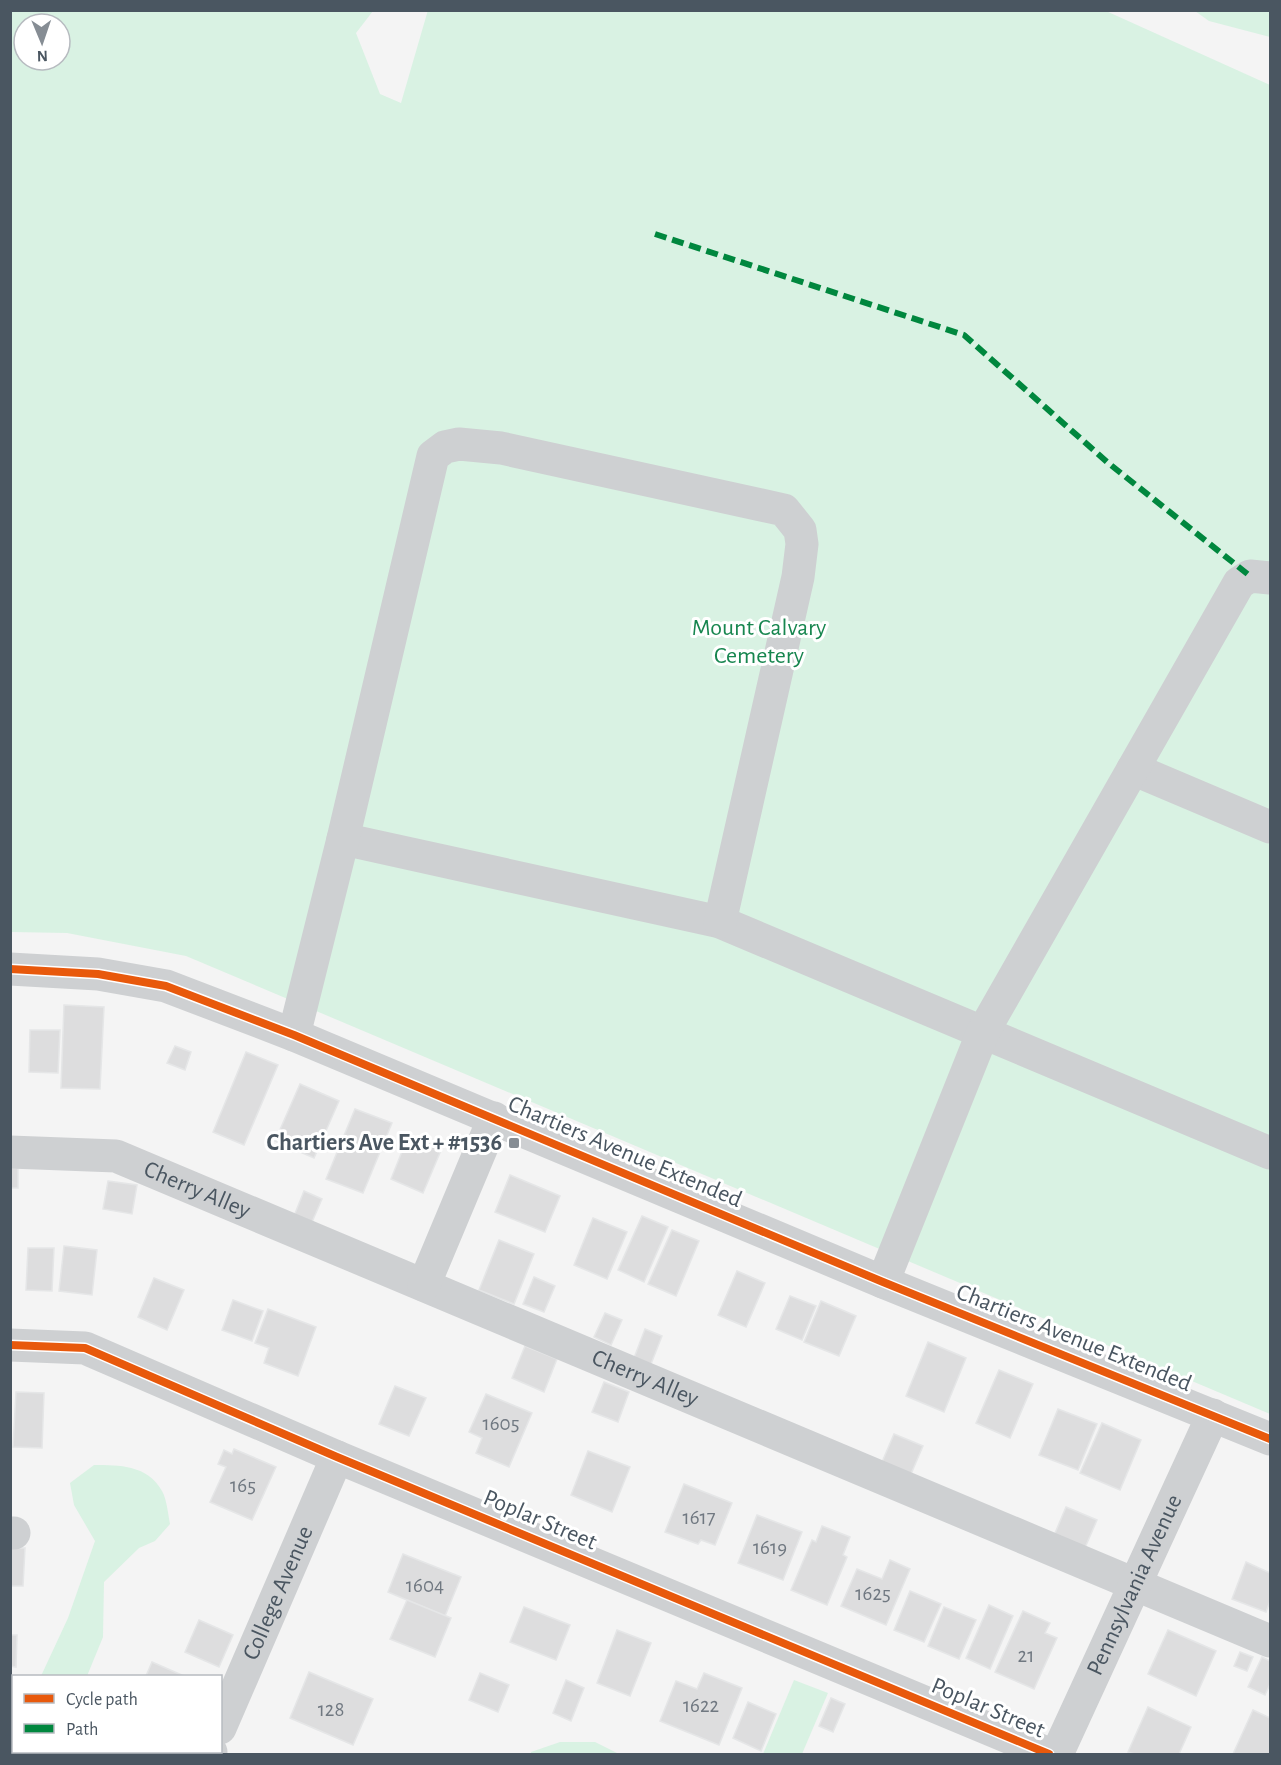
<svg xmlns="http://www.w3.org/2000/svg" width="1281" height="1765" viewBox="0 0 1281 1765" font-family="'Alegreya Sans',sans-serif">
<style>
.green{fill:#d9f2e3;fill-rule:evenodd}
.building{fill:#ddddde;stroke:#e5e6e7;stroke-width:1.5}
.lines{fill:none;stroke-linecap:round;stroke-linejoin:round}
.minor{stroke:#ced0d2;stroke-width:33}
.quiet{stroke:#00873e;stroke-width:6;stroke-dasharray:12 6;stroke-linecap:butt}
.cycleway-casing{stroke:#fff;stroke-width:11}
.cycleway{stroke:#e8590c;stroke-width:8}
.poi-dot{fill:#868d94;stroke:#fff;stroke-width:2}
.labels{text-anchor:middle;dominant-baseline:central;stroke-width:6;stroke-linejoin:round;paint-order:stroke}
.number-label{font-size:21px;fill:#707881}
.park-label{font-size:24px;fill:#17864f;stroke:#fff}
.poi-label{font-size:24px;font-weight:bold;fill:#4a5661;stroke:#fff;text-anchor:end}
.street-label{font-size:24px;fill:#4a5661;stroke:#fff}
</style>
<rect width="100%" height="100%" fill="#f4f4f4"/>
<g class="green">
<path d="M428 10 1106 11 1270 85V1414L186 956 67 933 11 932V11H373L356 33 380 94 401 103ZM24 24H60V60H24Z"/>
<polygon points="1195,11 1270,11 1270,37 1209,21"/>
<path d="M94 1465C119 1465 148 1465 162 1491 167 1500 168 1514 170 1524L155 1541 139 1548 104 1582 103 1637 87 1676H41L68 1618 95 1541 74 1505 70 1483Z"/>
<polygon points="794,1680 828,1693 802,1754 763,1754"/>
<polygon points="560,1742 595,1742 619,1754 531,1754 531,1752"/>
</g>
<g class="building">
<polygon points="64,1005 104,1007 100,1089 61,1088"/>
<polygon points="30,1030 60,1030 58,1073 29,1072"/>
<polygon points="175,1046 191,1052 185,1070 167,1063"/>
<polygon points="246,1052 278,1065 244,1145 213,1132"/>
<polygon points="300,1084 339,1101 314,1158 275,1141"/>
<polygon points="355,1109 392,1123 363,1193 326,1179"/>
<polygon points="409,1134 442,1148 423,1193 391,1179"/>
<rect x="10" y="1168" width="8" height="20"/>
<polygon points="510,1175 560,1196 545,1232 495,1212"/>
<polygon points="108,1181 137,1185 132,1214 103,1209"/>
<polygon points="304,1191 322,1199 312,1222 294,1216"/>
<polygon points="642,1216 668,1227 644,1282 618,1270"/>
<polygon points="593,1218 627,1232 607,1279 574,1265"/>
<polygon points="672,1230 699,1241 676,1296 648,1284"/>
<polygon points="499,1240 534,1254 514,1304 479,1290"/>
<polygon points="64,1246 97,1250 92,1295 59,1291"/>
<polygon points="28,1248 54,1248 52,1291 26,1290"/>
<polygon points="737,1271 765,1283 746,1327 718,1315"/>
<polygon points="534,1277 555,1286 544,1312 523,1304"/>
<polygon points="154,1278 184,1290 167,1330 138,1317"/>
<polygon points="790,1296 816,1306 802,1340 776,1329"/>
<polygon points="233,1300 263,1311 252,1341 222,1330"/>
<polygon points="821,1301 856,1316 839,1356 804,1342"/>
<polygon points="268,1309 316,1327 298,1376 264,1363 269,1348 255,1343"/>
<polygon points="605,1313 622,1320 611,1345 594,1337"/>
<polygon points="645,1329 662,1336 651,1364 634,1358"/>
<polygon points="928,1342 966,1358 944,1412 906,1396"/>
<polygon points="525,1346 557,1359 544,1392 512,1378"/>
<polygon points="999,1370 1033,1384 1010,1438 976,1423"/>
<polygon points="604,1382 629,1392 618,1422 592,1412"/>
<polygon points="395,1386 426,1398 409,1436 379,1424"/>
<polygon points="16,1392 44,1393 42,1448 13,1447"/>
<polygon points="486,1394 532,1413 509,1467 476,1453 482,1438 469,1432"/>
<polygon points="1058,1409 1097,1424 1078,1470 1039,1455"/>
<polygon points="1102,1423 1141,1440 1120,1490 1080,1473"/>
<polygon points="894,1434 923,1446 911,1474 882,1462"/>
<polygon points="234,1449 276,1467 252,1520 210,1502 226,1467 218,1464 224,1450 232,1454"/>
<polygon points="588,1451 630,1467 612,1512 571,1495"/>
<polygon points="684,1484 732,1503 715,1545 701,1540 698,1544 665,1532"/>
<polygon points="1066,1507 1097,1520 1084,1550 1053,1538"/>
<polygon points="757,1515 802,1532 783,1580 738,1563"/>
<polygon points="822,1526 850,1537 843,1555 847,1557 827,1605 791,1590 812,1540 816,1542"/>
<polygon points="10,1548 25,1548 23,1586 10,1586"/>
<polygon points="403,1554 461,1577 445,1616 388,1592"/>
<polygon points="890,1560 910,1569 886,1625 841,1606 857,1569 882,1579"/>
<polygon points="1246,1562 1270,1573 1270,1601 1266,1612 1232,1599"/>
<polygon points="910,1591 941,1604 924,1642 894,1630"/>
<polygon points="407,1600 451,1618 435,1657 390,1639"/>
<polygon points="989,1605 1013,1616 990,1669 966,1658"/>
<polygon points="524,1607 570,1625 556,1660 510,1642"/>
<polygon points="944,1607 976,1620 959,1659 928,1646"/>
<polygon points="1023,1611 1050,1623 1045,1633 1057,1638 1034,1689 995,1672"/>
<polygon points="199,1620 233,1635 219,1667 185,1652"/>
<polygon points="617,1630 651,1643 630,1696 597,1683"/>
<polygon points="1168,1630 1216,1651 1196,1696 1148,1674"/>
<polygon points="10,1635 17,1635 16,1667 10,1666"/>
<polygon points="1240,1652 1253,1657 1247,1671 1234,1666"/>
<polygon points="1262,1657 1270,1661 1270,1684 1265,1695 1248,1687"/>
<polygon points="152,1662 184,1676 146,1676"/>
<polygon points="309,1672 373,1699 353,1745 290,1718"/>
<polygon points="480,1673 509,1685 498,1712 469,1700"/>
<polygon points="704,1673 742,1688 719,1745 660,1721 676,1681 697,1689"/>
<polygon points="566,1680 584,1688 571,1721 553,1713"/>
<polygon points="831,1698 845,1704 833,1732 819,1726"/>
<polygon points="748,1702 776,1714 761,1751 733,1738"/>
<polygon points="1148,1707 1191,1727 1179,1754 1134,1754 1128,1752"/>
<polygon points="1253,1710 1270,1718 1270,1754 1233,1754"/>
</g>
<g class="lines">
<g class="minor">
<polyline points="1133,769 1270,827"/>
<polyline points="343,839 720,922 1270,1153"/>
<polyline points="10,969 98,974 166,986 294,1035 883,1282 1270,1439"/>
<polyline points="294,1035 343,839 433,456 445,447 459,444 501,448 784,510 800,530 802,544 798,577 720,922"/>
<path id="s1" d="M10 1152 116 1156 1270 1641"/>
<polyline points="883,1282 983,1032 1239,583 1250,576 1270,578"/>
<polyline points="424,1285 494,1118"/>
<polyline points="10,1345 85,1348 337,1457 1049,1754"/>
<polyline points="10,1533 14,1533"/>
<path id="s2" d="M220 1728 337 1457"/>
<polyline points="209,1754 211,1752"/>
<path id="s3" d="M1057 1754 1213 1415"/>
</g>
<polyline class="quiet" points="655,234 964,335 1107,462 1250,576"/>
<defs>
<g id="cycleway">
<polyline points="10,969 98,974 166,986 294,1035 883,1282 1270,1439"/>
<polyline points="10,1345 85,1348 337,1457 1049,1754"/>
</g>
</defs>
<use href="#cycleway" class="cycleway-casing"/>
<use href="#cycleway" class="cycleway"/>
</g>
<rect class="poi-dot" x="508" y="1137" width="12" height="12" rx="3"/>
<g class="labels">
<g class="number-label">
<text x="501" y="1423">1605</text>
<text x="243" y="1485">165</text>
<text x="699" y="1517">1617</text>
<text x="770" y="1547">1619</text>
<text x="425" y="1585">1604</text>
<text x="873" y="1593">1625</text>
<text x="1026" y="1655">21</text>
<text x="701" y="1705">1622</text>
<text x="331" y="1709">128</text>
</g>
<g class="park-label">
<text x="759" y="628">Mount Calvary<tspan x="759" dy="28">Cemetery</tspan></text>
</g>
<g class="poi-label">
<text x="502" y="1143">Chartiers Ave Ext + #1536</text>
</g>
<g class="street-label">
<text transform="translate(625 1152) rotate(23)">Chartiers Avenue Extended</text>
<text stroke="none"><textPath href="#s1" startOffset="194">Cherry Alley</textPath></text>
<text transform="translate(1074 1338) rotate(22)">Chartiers Avenue Extended</text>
<text stroke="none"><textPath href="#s1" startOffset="680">Cherry Alley</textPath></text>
<text transform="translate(540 1520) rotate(23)">Poplar Street</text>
<text stroke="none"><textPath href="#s3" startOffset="186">Pennsylvania Avenue</textPath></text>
<text stroke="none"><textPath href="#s2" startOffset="147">College Avenue</textPath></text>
<text transform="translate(988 1708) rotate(23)">Poplar Street</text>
</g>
</g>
<rect width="1281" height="1765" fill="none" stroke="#4a5661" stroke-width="24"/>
<rect x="12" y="1675" width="210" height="78" fill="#ffffff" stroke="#b7bbc0" stroke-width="1.5"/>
<rect x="24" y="1694" width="30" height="9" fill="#e8590c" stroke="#b7bbc0" stroke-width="1.5"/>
<text x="66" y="1705" font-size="18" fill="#4a5661">Cycle path</text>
<rect x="24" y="1724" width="30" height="9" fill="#00873e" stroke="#b7bbc0" stroke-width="1.5"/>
<text x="66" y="1735" font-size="18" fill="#4a5661">Path</text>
<g transform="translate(42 42) rotate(178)"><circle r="28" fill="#ffffff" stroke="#b7bbc0" stroke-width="1.5"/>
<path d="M0-4.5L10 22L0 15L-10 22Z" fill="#868d94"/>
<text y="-9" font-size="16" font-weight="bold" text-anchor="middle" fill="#4a5661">N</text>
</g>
</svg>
